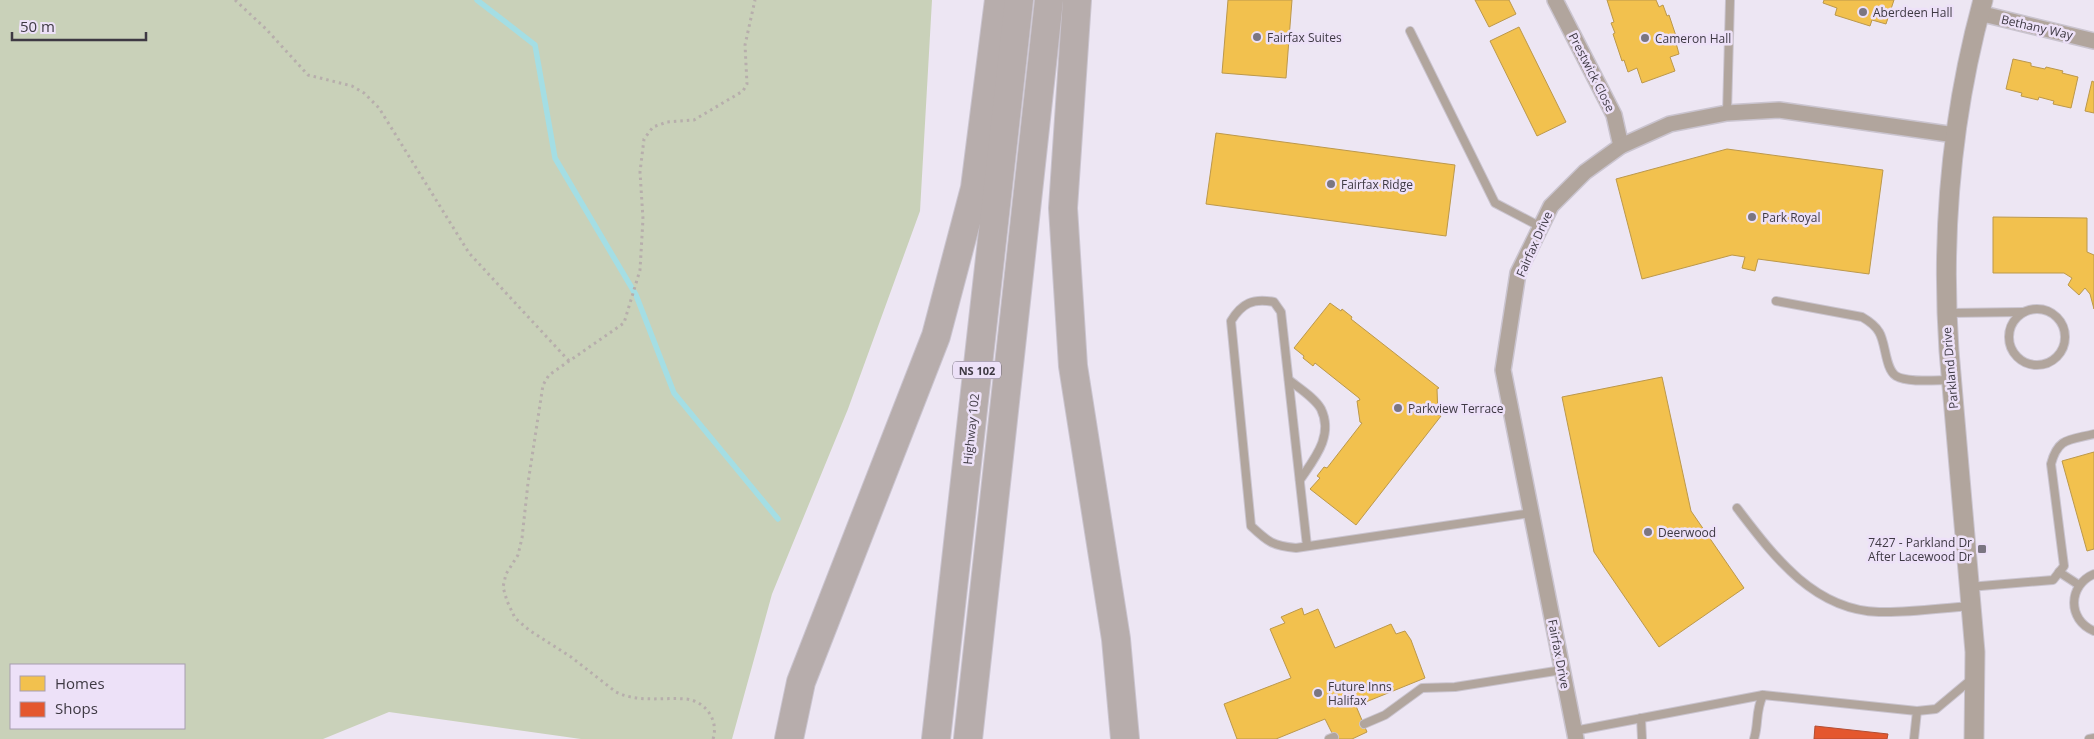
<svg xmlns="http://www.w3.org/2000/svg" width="2094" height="739" viewBox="0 0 2094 739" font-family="'Open Sans',sans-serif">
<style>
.green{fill:#c9d1b9;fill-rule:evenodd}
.homes{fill:#f2c14e;stroke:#bc984b}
.shops{fill:#e4572e;stroke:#b24e34}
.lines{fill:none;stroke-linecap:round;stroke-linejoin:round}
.stream{stroke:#a4dee4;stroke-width:5.5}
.service-casing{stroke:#cac4cf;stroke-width:10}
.minor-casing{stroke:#cac4cf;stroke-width:18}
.tertiary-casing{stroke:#cac4cf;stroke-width:21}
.motorway-casing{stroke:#cac4cf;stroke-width:30}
.path{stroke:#b7aeac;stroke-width:3;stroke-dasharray:2.5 4;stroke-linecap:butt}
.service{stroke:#b1a59d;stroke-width:8}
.minor{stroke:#b1a59d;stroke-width:15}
.tertiary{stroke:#b1a59d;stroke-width:19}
.motorway{stroke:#b7adac;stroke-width:28}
.poi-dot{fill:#7b7681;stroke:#ede1f8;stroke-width:2}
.labels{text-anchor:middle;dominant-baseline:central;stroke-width:5;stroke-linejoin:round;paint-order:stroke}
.shield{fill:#ede1f8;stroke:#726b79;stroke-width:1}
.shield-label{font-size:11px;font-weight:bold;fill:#3e3943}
.poi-label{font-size:12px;fill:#3e3943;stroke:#ede1f8;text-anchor:start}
.street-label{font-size:12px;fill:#3e3943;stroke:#ede1f8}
</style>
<rect width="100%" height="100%" fill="#ede6f3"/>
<path class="green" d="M0 0H932L920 211 848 409 772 594 732 739H581L389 712 323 739H0ZM184 665V728H11V665Z"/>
<g class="homes">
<polygon points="1228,0 1292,0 1286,78 1222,73"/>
<polygon points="1475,0 1509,0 1516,14 1489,27"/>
<polygon points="1607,0 1656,0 1659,7 1663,5 1667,16 1669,15 1678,42 1676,43 1679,54 1670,57 1675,71 1642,83 1637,68 1628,72 1624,60 1622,61 1613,34 1615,33 1611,23 1614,22"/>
<polygon points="1824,0 1894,0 1886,24 1872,20 1870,26 1835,15 1837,8 1823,3"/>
<polygon points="1519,27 1566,122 1537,136 1490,41"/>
<polygon points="2013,59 2031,63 2031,66 2045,69 2046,67 2063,71 2062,73 2078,77 2071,108 2053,104 2054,101 2039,97 2038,100 2021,96 2022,93 2006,89"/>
<polygon points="2092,81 2094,82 2094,113 2085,111"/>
<polygon points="1216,133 1455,165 1446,236 1206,204"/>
<polygon points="1727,149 1883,170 1869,274 1758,259 1755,271 1742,268 1745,257 1732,255 1642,279 1616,179"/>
<polygon points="1993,217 2087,218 2087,252 2094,255 2094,309 2090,294 2085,288 2079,295 2068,285 2072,278 2064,273 1993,273"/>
<polygon points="1330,303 1341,311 1342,309 1352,317 1351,319 1439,388 1437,389 1438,415 1441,416 1356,525 1310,489 1320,478 1317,476 1324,467 1327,468 1362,423 1360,422 1357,401 1360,400 1359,398 1315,363 1313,366 1303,358 1304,356 1294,348"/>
<polygon points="1662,377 1691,511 1744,588 1659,647 1594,552 1562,397"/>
<polygon points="2094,452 2094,549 2087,551 2062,461"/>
<polygon points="1302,608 1304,615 1318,609 1335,648 1391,624 1396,634 1405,631 1411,640 1425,678 1356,706 1367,732 1352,739 1335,739 1325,719 1276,739 1237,739 1224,704 1291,678 1270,629 1285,623 1281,617"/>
</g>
<polygon class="shops" points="1815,726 1888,734 1887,739 1814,739"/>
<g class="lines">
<polyline class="stream" points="477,0 535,45 555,158 636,295 674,393 778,519"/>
<defs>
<g id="service">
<polyline points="1410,31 1495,203 1541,227"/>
<polyline points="1727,113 1730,0"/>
<path d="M1776 301 1862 317C1869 321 1875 325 1879 332 1886 343 1885 369 1896 376 1908 383 1936 380 1951 380"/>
<circle cx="2037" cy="337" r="28"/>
<polyline points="1948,313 2024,312"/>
<path d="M1289 380C1299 388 1315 398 1321 409 1334 436 1314 459 1300 480"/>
<path d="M1737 508C1773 555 1813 610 1879 612 1910 613 1941 608 1971 606"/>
<path d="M1307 546 1281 312 1274 302C1253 298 1242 303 1231 321L1251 526C1268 542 1273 546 1296 548L1531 513"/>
<polyline points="2059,572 2079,585"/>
<path d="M2094 574C2068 585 2067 620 2094 631"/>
<path d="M1969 587 2053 580 2064 566 2051 464C2058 437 2070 440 2094 434"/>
<polyline points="1917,711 1936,709 1973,678"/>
<polyline points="1641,718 1642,739"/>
<polyline points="1364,724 1385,715 1422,688 1455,687 1562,670"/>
<polyline points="1574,731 1763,695 1917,711 1914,739"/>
<polyline points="1329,739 1334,737"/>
<path d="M1754 739C1759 723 1755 712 1763 695"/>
<polyline points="2089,739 2094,738"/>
</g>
<g id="minor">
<polyline points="1555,0 1614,115 1621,146"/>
<polyline points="1979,13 2094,41"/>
<polyline points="1576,739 1503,370 1518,273 1551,206 1585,172 1621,146 1670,124 1727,113 1779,110 1955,135"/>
</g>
<path id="tertiary" d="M1974 739 1975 652 1949 351C1941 234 1952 113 1983 0"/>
<g id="motorway">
<polyline points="1077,0 1063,208 1073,366 1116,639 1125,739"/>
<polyline points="789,739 801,682 936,336 975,188 999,0"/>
<polyline points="936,739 1019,0"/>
<polyline points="968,739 1049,0"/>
</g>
</defs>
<use href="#service" class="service-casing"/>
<use href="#minor" class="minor-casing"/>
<use href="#tertiary" class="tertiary-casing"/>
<use href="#motorway" class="motorway-casing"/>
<g class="path">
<polyline points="235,0 266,29 308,75 352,86 364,93 379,108 469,253 569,361"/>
<path d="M713 739C719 721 706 701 686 699 662 697 639 703 616 692L571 657 529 630 515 618 507 601 503 587 506 574 518 555 522 538 528 483 543 385 549 375 624 323 640 270 643 219 640 172 644 139 653 127 667 122 694 120 743 91 747 84 745 45 755 0"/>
</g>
<use href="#service" class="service"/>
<use href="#minor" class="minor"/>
<use href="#tertiary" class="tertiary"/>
<use href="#motorway" class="motorway"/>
</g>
<g class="poi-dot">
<circle cx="1863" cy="12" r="5"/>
<circle cx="1257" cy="37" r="5"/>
<circle cx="1645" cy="38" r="5"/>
<circle cx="1331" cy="184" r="5"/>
<circle cx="1752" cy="217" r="5"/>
<circle cx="1398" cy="408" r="5"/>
<circle cx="1648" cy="532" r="5"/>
<rect x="1977" y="544" width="10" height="10" rx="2.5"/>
<circle cx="1318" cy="693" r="5"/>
</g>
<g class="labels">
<rect class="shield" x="953" y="361.5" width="48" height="17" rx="4"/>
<g class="shield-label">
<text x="977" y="370">NS 102</text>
</g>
<g class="poi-label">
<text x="1873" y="12">Aberdeen Hall</text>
<text x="1267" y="37">Fairfax Suites</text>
<text x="1655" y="38">Cameron Hall</text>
<text x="1341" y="184">Fairfax Ridge</text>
<text x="1762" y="217">Park Royal</text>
<text x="1408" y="408">Parkview Terrace</text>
<text x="1658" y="532">Deerwood</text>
<text x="1972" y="542" text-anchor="end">7427 - Parkland Dr<tspan x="1972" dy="14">After Lacewood Dr</tspan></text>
<text x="1328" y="686">Future Inns<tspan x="1328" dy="14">Halifax</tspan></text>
</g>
<g class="street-label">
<text transform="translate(2037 27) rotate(13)">Bethany Way</text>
<text transform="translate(1592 72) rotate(63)">Prestwick Close</text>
<text transform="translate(1534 244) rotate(-66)">Fairfax Drive</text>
<text transform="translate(1950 368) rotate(-95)">Parkland Drive</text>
<text transform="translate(971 429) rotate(-84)">Highway 102</text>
<text transform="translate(1559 654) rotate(79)">Fairfax Drive</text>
</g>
</g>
<rect x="10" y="664" width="175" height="65" fill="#ede1f8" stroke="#a79eb0"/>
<rect x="20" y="676" width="25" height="15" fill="#f2c14e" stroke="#a79eb0"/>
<text x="55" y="689" font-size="15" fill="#3e3943">Homes</text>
<rect x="20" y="702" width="25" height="15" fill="#e4572e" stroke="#a79eb0"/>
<text x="55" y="714" font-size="15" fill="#3e3943">Shops</text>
<path d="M12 32v8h134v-8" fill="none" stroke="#3e3943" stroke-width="2.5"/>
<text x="20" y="32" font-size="15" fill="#3e3943" stroke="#ede1f8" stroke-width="4" paint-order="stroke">50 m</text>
</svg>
